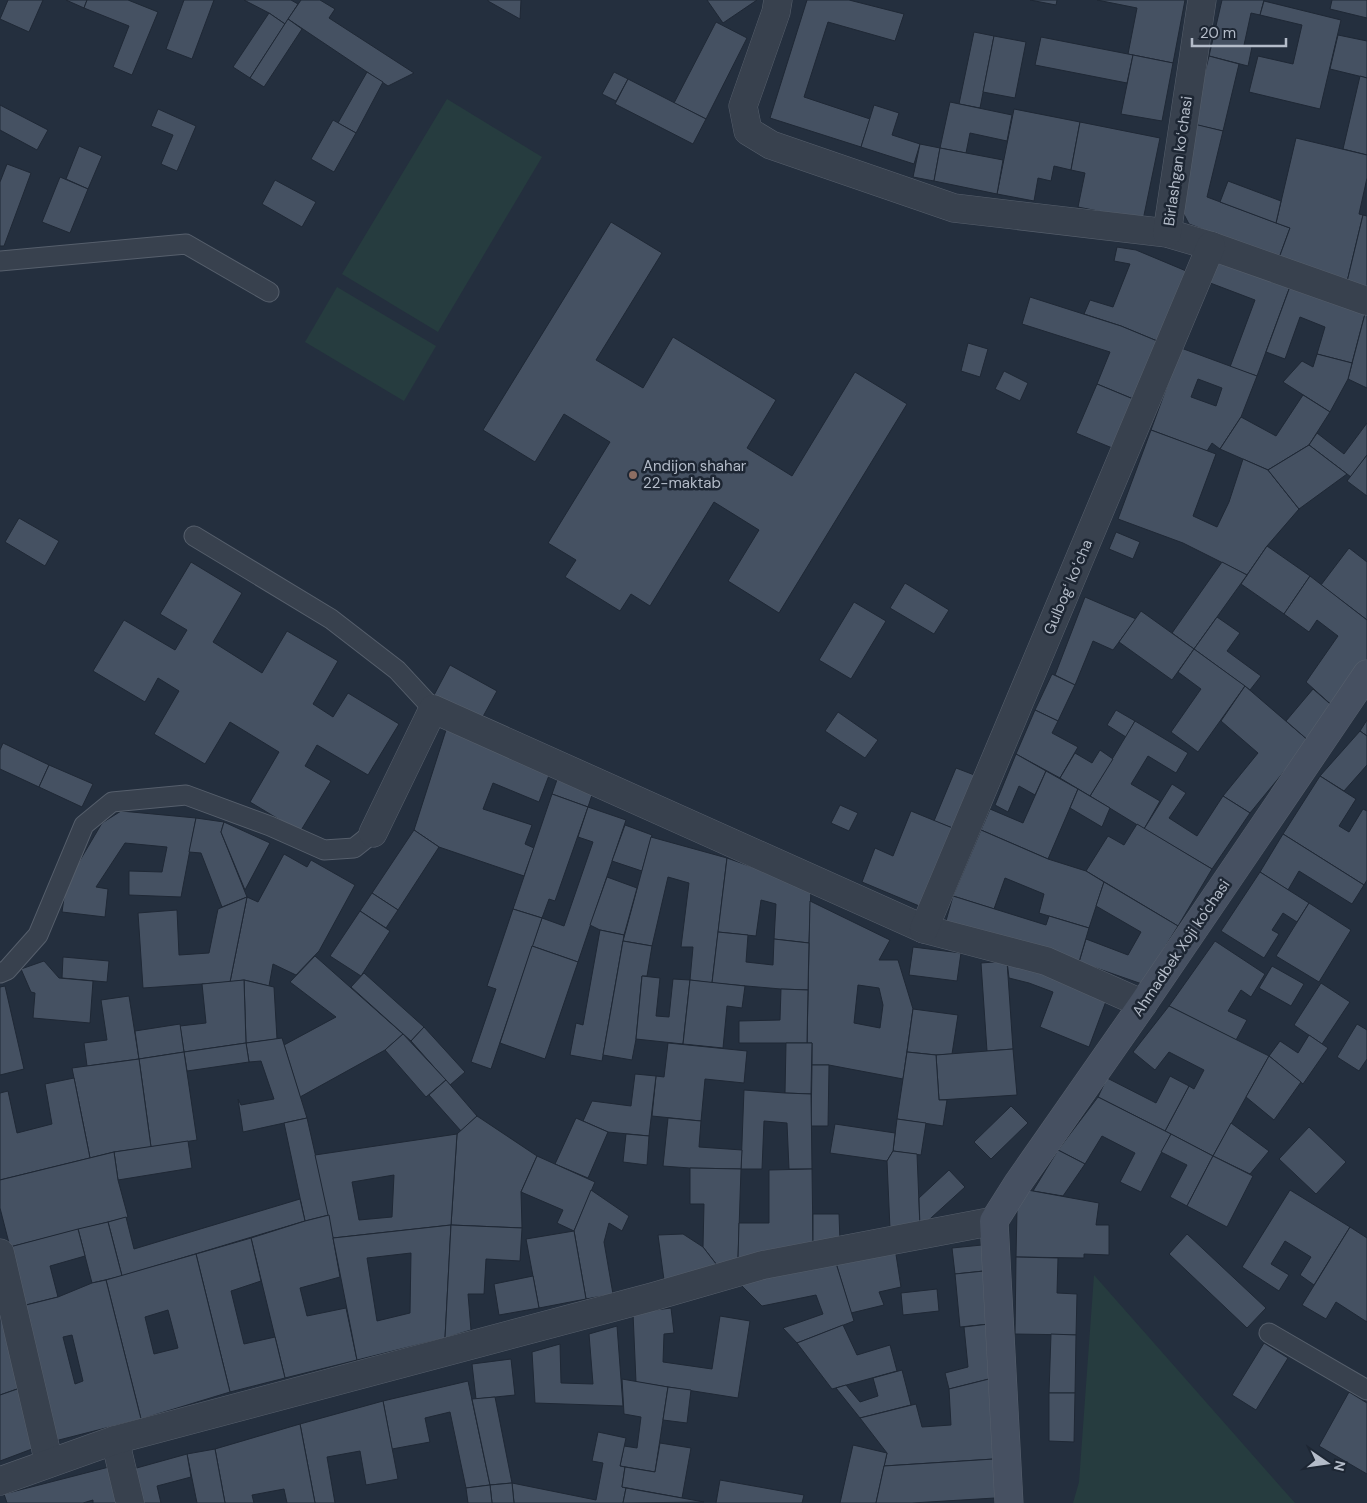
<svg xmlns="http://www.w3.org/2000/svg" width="1367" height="1503" viewBox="0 0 1367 1503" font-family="'DM Sans',sans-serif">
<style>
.green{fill:#263c3f}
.building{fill:#455162;stroke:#1f2835;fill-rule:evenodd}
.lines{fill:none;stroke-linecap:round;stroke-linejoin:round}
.lane-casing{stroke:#565f6c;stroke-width:21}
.street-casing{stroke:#565f6c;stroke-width:29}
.secondary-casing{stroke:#565f6c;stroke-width:29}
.lane{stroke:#38414e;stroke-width:19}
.street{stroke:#38414e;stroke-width:28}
.secondary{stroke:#465061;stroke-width:28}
.education-dot{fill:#8d6e63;stroke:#1d2633;stroke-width:2}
.labels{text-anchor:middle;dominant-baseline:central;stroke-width:5;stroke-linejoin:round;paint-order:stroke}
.street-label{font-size:15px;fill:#b4bcc9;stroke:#1d2633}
.poi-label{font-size:15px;fill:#b4bcc9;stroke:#1d2633;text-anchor:start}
</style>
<rect width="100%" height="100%" fill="#242f3e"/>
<g class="green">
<polygon points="447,99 542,157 438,332 342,274"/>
<polygon points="337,287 436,346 404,401 305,342"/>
<polygon points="1094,1275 1295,1503 1073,1503 1079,1482"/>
</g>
<g class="building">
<polygon points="8,0 43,0 29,32 0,19"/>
<polygon points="66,0 87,0 84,8"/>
<polygon points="87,0 128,0 158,12 132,75 113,67 129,26 84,8"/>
<polygon points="184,0 214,0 192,59 166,49"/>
<polygon points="244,0 291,0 298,4 285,24 269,13"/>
<polygon points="301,0 320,0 335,9 329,18 414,73 388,86 288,19"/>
<polygon points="488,0 521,0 520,19 488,1"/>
<polygon points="707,0 757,0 723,23"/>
<polygon points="807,0 849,0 904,14 895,41 828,22 804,97 870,119 861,147 770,118"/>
<polygon points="1030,0 1057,0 1056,5"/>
<polygon points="1097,0 1185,0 1173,63 1128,54 1137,8"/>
<polygon points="1222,0 1264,0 1260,15 1251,13 1244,45 1252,47 1248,66 1209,56"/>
<polygon points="1332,0 1367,0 1367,18 1330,9"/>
<polygon points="1264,1 1341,20 1320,109 1249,92 1258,56 1293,64 1302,25 1260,15"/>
<polygon points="269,13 285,24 250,78 233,67"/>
<polygon points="288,19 302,29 264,87 250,78"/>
<polygon points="716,22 747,38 706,119 674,103"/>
<polygon points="974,32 994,36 980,108 959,104"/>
<polygon points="1338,35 1367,41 1367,78 1330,69"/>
<polygon points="994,36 1026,42 1015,98 983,92"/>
<polygon points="1041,37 1133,55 1127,83 1035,65"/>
<polygon points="1133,55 1173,63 1162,121 1121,114"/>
<polygon points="1209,56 1239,64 1223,131 1192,124"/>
<polygon points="367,72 383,82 356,133 338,123"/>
<polygon points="614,72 628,79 616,101 602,94"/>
<polygon points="1360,76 1367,78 1367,155 1343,149"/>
<polygon points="628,79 706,119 693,144 615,104"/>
<polygon points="950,102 1012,115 1007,141 970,133 966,153 940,148"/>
<polygon points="0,105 48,130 37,150 0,130"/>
<polygon points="874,105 899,113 892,135 920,144 914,164 861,147"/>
<polygon points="158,109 196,126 177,171 161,164 173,135 151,126"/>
<polygon points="1014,109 1080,122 1071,170 1054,166 1051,181 1038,178 1034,201 997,194"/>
<polygon points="333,120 356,133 334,172 311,159"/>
<polygon points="1080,122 1160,138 1143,220 1078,207 1085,173 1071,170"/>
<polygon points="1194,124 1223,131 1207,197 1290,228 1279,258 1189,224 1177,201"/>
<polygon points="1296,138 1367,155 1367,178 1359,214 1363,215 1346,286 1279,258 1290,228 1276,223"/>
<polygon points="920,144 940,148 934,181 913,177"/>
<polygon points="79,146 102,156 88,189 66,179"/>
<polygon points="940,148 1003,160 997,194 934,181"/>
<polygon points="7,164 31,173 4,246 0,246 0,182"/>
<polygon points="60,177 88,189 70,233 42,222"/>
<polygon points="275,180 316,202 302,227 262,204"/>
<polygon points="1228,181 1281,201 1276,223 1220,202"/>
<polygon points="1363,215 1367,216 1367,293 1346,286"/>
<polygon points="611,222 662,253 596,360 643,388 673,337 776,400 747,448 792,476 855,372 907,404 779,613 728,581 759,530 714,502 650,606 631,594 620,611 565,577 576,560 548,543 610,442 564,414 535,462 483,430"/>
<polygon points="1117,247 1136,250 1191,273 1162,343 1121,326 1084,314 1090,300 1113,307 1130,264 1114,261"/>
<polygon points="1216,253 1292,281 1257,376 1230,367 1255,300 1205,281"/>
<polygon points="1292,281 1366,310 1352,363 1317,354 1325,327 1300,317 1285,359 1266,352"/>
<polygon points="1030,297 1121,326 1162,343 1138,401 1097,384 1110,352 1022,324"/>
<polygon points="1366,310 1367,310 1367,388 1348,379"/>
<polygon points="968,343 988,349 980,377 961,371"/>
<path d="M1181 348 1257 376 1241 417 1220 449 1212 443 1207 451 1151 430ZM1198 379 1222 388 1216 406 1191 397Z"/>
<polygon points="1317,354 1352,363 1348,379 1330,412 1283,382 1302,361 1313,367"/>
<polygon points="1004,371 1028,383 1020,401 995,389"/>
<polygon points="1097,384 1138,401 1117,450 1076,433"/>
<polygon points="1303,395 1330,412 1309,445 1268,470 1220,449 1241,417 1276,436"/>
<polygon points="1367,423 1367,455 1351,477 1309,445 1317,433 1344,454"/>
<polygon points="1151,430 1216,454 1193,516 1217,527 1229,502 1243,459 1268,470 1299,509 1267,546 1247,575 1183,543 1118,519"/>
<polygon points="1309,445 1347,474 1299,509 1268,470"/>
<polygon points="1367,455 1367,496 1347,481"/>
<polygon points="19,518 59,541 45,566 5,542"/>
<polygon points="1116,532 1140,542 1133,559 1109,549"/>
<polygon points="1267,546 1310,576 1284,614 1241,584"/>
<polygon points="1349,548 1367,562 1367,620 1321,585"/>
<polygon points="191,562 242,593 213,642 262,673 287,631 338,661 313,704 333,717 348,693 399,724 368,775 317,745 305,766 331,781 300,832 250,802 279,752 230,722 205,764 154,734 179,691 158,678 145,702 93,671 124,620 175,650 187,630 160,614"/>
<polygon points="1222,562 1247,575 1194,649 1172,633"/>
<polygon points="1310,576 1367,620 1367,666 1336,709 1306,682 1338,636 1317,620 1309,632 1284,614"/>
<polygon points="905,583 949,610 934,634 890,608"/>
<polygon points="1085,597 1136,619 1113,650 1093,641 1075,685 1055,675"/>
<polygon points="854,602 886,621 851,679 819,660"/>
<polygon points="1141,611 1194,649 1172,680 1119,642"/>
<polygon points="1217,617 1240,633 1227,651 1261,676 1250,690 1194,649"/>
<polygon points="1194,649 1245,686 1198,752 1171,732 1201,689 1178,672"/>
<polygon points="450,665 497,691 480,722 433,697"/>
<polygon points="1052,674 1075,685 1058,721 1035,710"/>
<polygon points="1245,686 1309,741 1250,813 1223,796 1258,753 1221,721"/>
<polygon points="1313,689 1336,709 1309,741 1286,721"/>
<polygon points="1035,710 1058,721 1052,733 1078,747 1060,778 1016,754"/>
<polygon points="1116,710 1135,721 1126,737 1107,725"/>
<polygon points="838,712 878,740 865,758 825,731"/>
<polygon points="1367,720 1367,736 1360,731"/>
<polygon points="1135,721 1188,753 1176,773 1148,756 1131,784 1160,801 1144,829 1090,796"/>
<polygon points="447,727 551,770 539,802 493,783 483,809 532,825 525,844 534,848 524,876 439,847 414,830"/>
<polygon points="1360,731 1367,736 1367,765 1344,791 1320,776"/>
<polygon points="3,743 49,765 39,787 0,769 0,750"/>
<polygon points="1100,750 1113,759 1090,796 1060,778 1075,753 1092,763"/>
<polygon points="1016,754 1046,771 1035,795 1019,786 1008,812 995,805"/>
<polygon points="49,765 93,784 82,807 39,787"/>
<polygon points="956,768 977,776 955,829 934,821"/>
<polygon points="1046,771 1078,789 1048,859 981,830 990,809 1023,823"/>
<polygon points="559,774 595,786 588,807 552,794"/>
<polygon points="1320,776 1356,799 1339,826 1349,832 1363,809 1367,811 1367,880 1364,885 1283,834"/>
<polygon points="1172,784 1186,793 1169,818 1197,836 1223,796 1250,813 1212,869 1144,829"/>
<polygon points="1078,789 1110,808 1102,827 1070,808"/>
<polygon points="552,794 588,807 555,901 549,899 542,918 513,909"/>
<polygon points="840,805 858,813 849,831 831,823"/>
<polygon points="588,807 626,820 578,962 532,946 542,918 564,926 593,842 578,837"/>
<polygon points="121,811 196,818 181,897 129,895 129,871 162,872 167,847 125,843 96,887 108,889 105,917 62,912 66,884 102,823"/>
<polygon points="911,811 955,829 924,908 862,882 875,848 893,856"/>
<polygon points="196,818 224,822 221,832 247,897 222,907 201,853 189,852"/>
<polygon points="224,822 270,843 245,890 221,832"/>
<polygon points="1137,824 1212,869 1178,926 1086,871 1108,836 1124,845"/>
<polygon points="625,825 652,835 642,871 612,861"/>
<polygon points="414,830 439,847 398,910 372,893"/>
<polygon points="981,830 1048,859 1086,871 1104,882 1089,928 1039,913 1044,894 1005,878 994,909 953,896"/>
<polygon points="1283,834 1364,885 1352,904 1299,871 1288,890 1260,872"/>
<polygon points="651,837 727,858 712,983 690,980 693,947 681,947 689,883 668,877 652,946 623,941"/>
<polygon points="284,854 307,867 311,860 355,885 319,951 296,975 273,964 269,986 244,980 230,982 247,897 258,902"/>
<polygon points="727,858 811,888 809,943 774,939 776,904 761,900 756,936 718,932"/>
<polygon points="1260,872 1309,903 1297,922 1283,913 1272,930 1279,934 1264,958 1221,931"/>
<polygon points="607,877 637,888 624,935 600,930 590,925"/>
<polygon points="1104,882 1178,926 1142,984 1079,962 1086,939 1128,955 1141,932 1096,906"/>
<polygon points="372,893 398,910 386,928 360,911"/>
<polygon points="953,896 1046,925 1049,916 1089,928 1079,962 946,921"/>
<polygon points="247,897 230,982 143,988 138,913 177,910 179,955 209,953 218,909"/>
<path d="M810 901 890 940 879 960H898L913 1009 903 1079 829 1065H812V1043H807ZM858 985 879 988 883 1005 880 1028 854 1023Z"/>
<polygon points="1309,903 1351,930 1319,982 1276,956"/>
<polygon points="513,909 542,918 491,1069 471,1062 496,989 487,986"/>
<polygon points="360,911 390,931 361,976 330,956"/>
<polygon points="600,930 624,935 602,1061 570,1055 576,1023 583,1025"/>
<polygon points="718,932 748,935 746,962 773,965 774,939 809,943 808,990 781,989 712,983"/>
<polygon points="623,941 652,946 647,976 642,976 636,1039 632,1060 603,1055"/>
<polygon points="1215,941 1265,974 1251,997 1241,990 1228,1011 1247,1020 1236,1040 1169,1006"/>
<polygon points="532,946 578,962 545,1059 500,1043"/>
<polygon points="913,947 961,953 957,981 909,975"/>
<polygon points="315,956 403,1034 385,1050 300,1097 284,1045 336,1017 290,982"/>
<polygon points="63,957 109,961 107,982 62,978"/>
<polygon points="44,961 59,978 93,981 90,1023 33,1018 35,993 31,992 21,969"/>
<polygon points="1007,961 1013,1049 987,1051 981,963"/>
<polygon points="1007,961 1108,996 1089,1047 1040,1027 1053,992 1029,983 1009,978"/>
<polygon points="1272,966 1304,984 1291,1006 1259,988"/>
<polygon points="364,973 424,1027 411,1041 351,987"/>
<polygon points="642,976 660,978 656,1016 669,1017 673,979 690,980 683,1044 636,1039"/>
<polygon points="244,980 274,987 277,1039 246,1043"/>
<polygon points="244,980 246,1043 184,1052 180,1026 206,1023 202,984"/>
<polygon points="690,980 745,986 742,1008 727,1006 723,1048 683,1044"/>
<polygon points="1321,983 1350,1002 1322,1044 1294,1025"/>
<polygon points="5,986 24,1069 0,1075 0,987"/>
<polygon points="781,989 808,990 807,1043 739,1043 739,1021 780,1020"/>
<polygon points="129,996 139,1059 87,1066 84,1043 107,1040 101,1000"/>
<polygon points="1169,1006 1269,1056 1213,1156 1165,1131 1189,1086 1194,1089 1204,1070 1169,1052 1155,1070 1133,1052"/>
<polygon points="913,1009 958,1015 952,1054 936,1055 907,1052"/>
<polygon points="180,1024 184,1052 139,1059 135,1031"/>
<polygon points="1357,1024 1367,1030 1367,1059 1359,1071 1337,1057"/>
<polygon points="424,1027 465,1072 450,1085 411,1041"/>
<polygon points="403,1034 446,1080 426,1097 385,1050"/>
<polygon points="1309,1035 1328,1048 1303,1084 1269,1056 1280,1041 1298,1053"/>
<polygon points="282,1038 307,1118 243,1132 238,1099 241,1105 274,1099 261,1061 249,1062 246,1043"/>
<polygon points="246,1043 249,1062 187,1071 184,1052"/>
<polygon points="668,1043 747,1051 744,1083 705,1079 701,1121 652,1116 656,1076 664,1077"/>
<polygon points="786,1043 812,1043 811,1094 785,1093"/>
<polygon points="1013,1049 1017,1095 939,1100 936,1055"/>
<polygon points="184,1052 197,1140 151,1147 139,1059"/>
<polygon points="907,1052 936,1055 939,1100 947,1100 943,1126 897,1119"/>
<polygon points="1269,1056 1301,1082 1274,1120 1246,1097"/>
<polygon points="139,1059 151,1147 114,1152 90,1158 72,1068"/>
<polygon points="812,1065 829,1065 828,1126 811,1126"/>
<polygon points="635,1074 656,1076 649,1136 608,1132 583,1121 592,1101 631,1106"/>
<polygon points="1170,1076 1189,1086 1165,1131 1098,1097 1107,1078 1156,1103"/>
<polygon points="74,1078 90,1158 0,1180 0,1093 8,1091 17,1133 52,1124 45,1084"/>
<polygon points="446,1080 477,1116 461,1131 429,1095"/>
<polygon points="744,1090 785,1093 811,1094 812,1169 789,1169 787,1123 764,1121 762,1169 741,1169"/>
<polygon points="1098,1097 1171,1134 1141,1192 1120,1182 1135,1153 1102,1136 1085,1164 1058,1150"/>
<polygon points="1011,1106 1028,1123 991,1159 974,1142"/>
<polygon points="477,1116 537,1156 521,1192 522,1228 451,1225 457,1134"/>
<polygon points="307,1118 329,1215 305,1221 284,1123"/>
<polygon points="576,1118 608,1132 588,1178 555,1164"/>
<polygon points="668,1118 701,1121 699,1147 742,1150 741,1169 690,1168 663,1166"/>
<polygon points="897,1119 926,1123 921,1155 893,1151"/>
<polygon points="1231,1123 1269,1151 1250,1174 1213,1156"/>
<polygon points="835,1124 895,1133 893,1151 887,1161 830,1153"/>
<polygon points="1309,1127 1346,1162 1316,1194 1279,1159"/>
<path d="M457 1134 451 1225 333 1238 315 1155ZM394 1175 392 1217 359 1220 352 1182Z"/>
<polygon points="626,1134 649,1136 647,1165 623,1162"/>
<polygon points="1171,1134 1213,1156 1187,1206 1170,1197 1187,1165 1161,1152"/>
<polygon points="188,1141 192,1168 118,1180 114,1152"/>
<polygon points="1058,1150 1085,1164 1063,1196 1033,1191"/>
<polygon points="893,1151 917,1154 920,1228 890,1229 887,1161"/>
<polygon points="114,1152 118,1180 128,1217 10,1247 0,1208 0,1180"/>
<polygon points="537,1156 595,1182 574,1231 557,1223 563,1210 521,1192"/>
<polygon points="1213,1156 1253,1176 1227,1227 1187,1206"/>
<polygon points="690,1168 741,1169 738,1259 720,1269 703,1247 704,1204 690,1204"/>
<polygon points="812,1169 813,1242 738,1259 739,1223 769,1223 769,1170"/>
<polygon points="949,1170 965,1187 920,1228 919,1198"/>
<polygon points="1022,1189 1099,1203 1096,1225 1109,1225 1109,1255 1084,1254 1084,1258 1016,1257 1017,1209"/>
<polygon points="591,1190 629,1216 622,1231 609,1223 604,1242 613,1294 586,1299 574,1231"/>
<polygon points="1290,1190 1350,1227 1314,1285 1300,1275 1311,1257 1285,1241 1271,1264 1289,1275 1279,1291 1242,1267"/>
<polygon points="300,1199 305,1221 122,1276 108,1222 126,1217 134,1249"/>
<polygon points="813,1214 839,1214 840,1242 813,1242"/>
<polygon points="329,1215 340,1277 300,1288 307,1316 346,1308 357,1360 285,1378 251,1238 305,1221"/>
<polygon points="108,1222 122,1276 92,1283 78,1229"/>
<path d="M451 1225 445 1338 357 1360 333 1238ZM411 1253 410 1313 377 1321 367 1258Z"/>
<polygon points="451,1225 522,1228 520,1261 486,1259 484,1294 468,1294 471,1330 445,1338"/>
<polygon points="1350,1227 1367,1238 1367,1322 1336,1302 1326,1319 1302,1305"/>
<polygon points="78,1229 85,1256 50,1266 58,1297 22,1306 6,1248"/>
<polygon points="574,1231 586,1299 539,1308 526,1239"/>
<polygon points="683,1234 703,1247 720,1269 664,1280 658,1235"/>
<polygon points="1187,1234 1266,1308 1247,1328 1169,1254"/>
<polygon points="251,1238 261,1281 231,1291 244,1344 275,1337 285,1378 230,1392 196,1254"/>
<polygon points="982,1245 984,1271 955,1274 952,1248"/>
<polygon points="895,1248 901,1287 879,1292 884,1305 851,1313 835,1260"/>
<path d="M196 1254 230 1392 141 1419 106 1280ZM168 1310 178 1348 154 1354 145 1317Z"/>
<polygon points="1016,1257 1058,1258 1057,1293 1077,1294 1076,1335 1015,1334"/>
<polygon points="835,1260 854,1321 797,1343 783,1328 823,1314 816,1295 762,1306 735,1279"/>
<polygon points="984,1271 989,1324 960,1327 955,1274"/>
<polygon points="533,1276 539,1308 499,1315 494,1284"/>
<path d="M106 1280 141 1419 55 1441 22 1306 58 1297 92 1283ZM72 1335 83 1381 75 1384 63 1337Z"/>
<polygon points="937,1289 939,1311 903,1315 901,1293"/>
<polygon points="671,1308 674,1333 664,1334 663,1362 712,1369 720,1316 750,1321 738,1398 636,1382 633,1313"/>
<polygon points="5,1313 23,1387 0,1395 0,1314"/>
<polygon points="989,1324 993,1378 949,1389 945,1373 968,1367 964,1327"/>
<polygon points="843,1325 857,1355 890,1345 897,1371 832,1389 797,1343"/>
<polygon points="617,1326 623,1406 535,1403 532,1352 560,1344 561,1383 593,1384 589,1334"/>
<polygon points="1051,1334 1076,1335 1075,1393 1049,1393"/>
<polygon points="1264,1343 1288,1358 1256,1410 1232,1395"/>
<polygon points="511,1359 515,1395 476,1399 472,1364"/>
<polygon points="902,1370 911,1405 860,1418 836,1388 846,1385 860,1402 878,1396 873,1378"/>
<polygon points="622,1379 668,1387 655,1472 620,1466 624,1446 637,1448 641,1417 624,1414"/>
<polygon points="989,1379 994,1459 884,1466 887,1453 860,1418 916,1404 922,1427 951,1425 949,1389"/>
<polygon points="468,1381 490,1485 466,1488 450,1412 425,1418 430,1442 392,1449 383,1401"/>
<polygon points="23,1387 40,1446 0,1461 0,1395"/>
<polygon points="668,1387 691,1390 687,1423 663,1420"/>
<polygon points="1349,1392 1367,1403 1367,1474 1319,1446"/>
<polygon points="1049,1393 1075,1393 1074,1442 1049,1441"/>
<polygon points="495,1397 512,1483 490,1485 472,1399"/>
<polygon points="383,1401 398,1479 366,1485 360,1451 327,1457 335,1503 315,1503 300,1424"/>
<polygon points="300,1424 315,1503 287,1503 284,1489 252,1495 254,1503 225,1503 215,1449"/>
<polygon points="598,1432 626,1438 620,1466 625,1467 622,1487 626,1488 623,1503 514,1503 512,1483 596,1500 603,1463 592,1461"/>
<polygon points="660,1443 691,1448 682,1498 622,1487 625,1467 655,1472"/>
<polygon points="853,1445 887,1453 876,1503 840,1503"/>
<polygon points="215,1449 225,1503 197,1503 187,1454"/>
<polygon points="187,1454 191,1477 157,1486 161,1503 142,1503 133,1469"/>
<polygon points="994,1459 995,1498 912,1503 876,1503 884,1466"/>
<polygon points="109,1467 118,1503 93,1503 93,1500 83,1503 7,1503 4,1494"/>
<polygon points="720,1480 804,1495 802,1503 716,1503"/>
<polygon points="512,1483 514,1503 492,1503 490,1485"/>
<polygon points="490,1485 492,1503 468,1503 466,1488"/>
<polygon points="626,1488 682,1498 704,1502 623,1503"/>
</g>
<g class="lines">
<defs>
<g id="lane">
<polyline points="0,261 186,244 269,292"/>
<polyline points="194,536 331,619 397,670 433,709"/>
<polyline points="0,973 7,970 38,935 84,825 112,802 186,795 270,826 324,850 354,848 373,833"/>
<polyline points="1269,1333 1367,1390"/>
</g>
<g id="street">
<polyline points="778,0 776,12 743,106 748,131 771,145 954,208 1167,233 1211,246 1367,301"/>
<polyline points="1167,233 1202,0"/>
<polyline points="373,833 433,709 924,929 1046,961 1143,1004"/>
<polyline points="924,929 1211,246"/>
<polyline points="0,1253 49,1463"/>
<polyline points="115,1440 130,1503"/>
<polyline points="0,1481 115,1440 652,1297 763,1265 994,1221"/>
</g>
<polyline id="secondary" points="1009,1503 994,1221 1018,1183 1143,1004 1367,674"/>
</defs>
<use href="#lane" class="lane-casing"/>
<use href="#street" class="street-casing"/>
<use href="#secondary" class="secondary-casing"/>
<use href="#lane" class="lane"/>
<use href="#street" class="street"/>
<use href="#secondary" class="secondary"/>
</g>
<circle class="education-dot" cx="633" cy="475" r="5"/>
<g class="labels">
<g class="street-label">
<text transform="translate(1178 161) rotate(-82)">Birlashgan koʻchasi</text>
<text transform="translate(1068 587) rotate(-67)">Gulbogʻ koʻcha</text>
<text transform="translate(1181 948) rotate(-56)">Ahmadbek Xoji ko'chasi</text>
</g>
<g class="poi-label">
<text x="643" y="466">Andijon shahar<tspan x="643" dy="17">22-maktab</tspan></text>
</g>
</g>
<g transform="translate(1327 1463) rotate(103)" stroke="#1d2633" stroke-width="4" paint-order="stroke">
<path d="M0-4L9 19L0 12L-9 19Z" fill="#b4bcc9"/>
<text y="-8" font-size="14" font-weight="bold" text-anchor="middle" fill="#b4bcc9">N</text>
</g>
<path d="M1192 38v8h94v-8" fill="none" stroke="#b4bcc9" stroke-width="2.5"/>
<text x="1200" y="38" font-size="15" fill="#b4bcc9" stroke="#1d2633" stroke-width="4" paint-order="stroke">20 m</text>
</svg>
